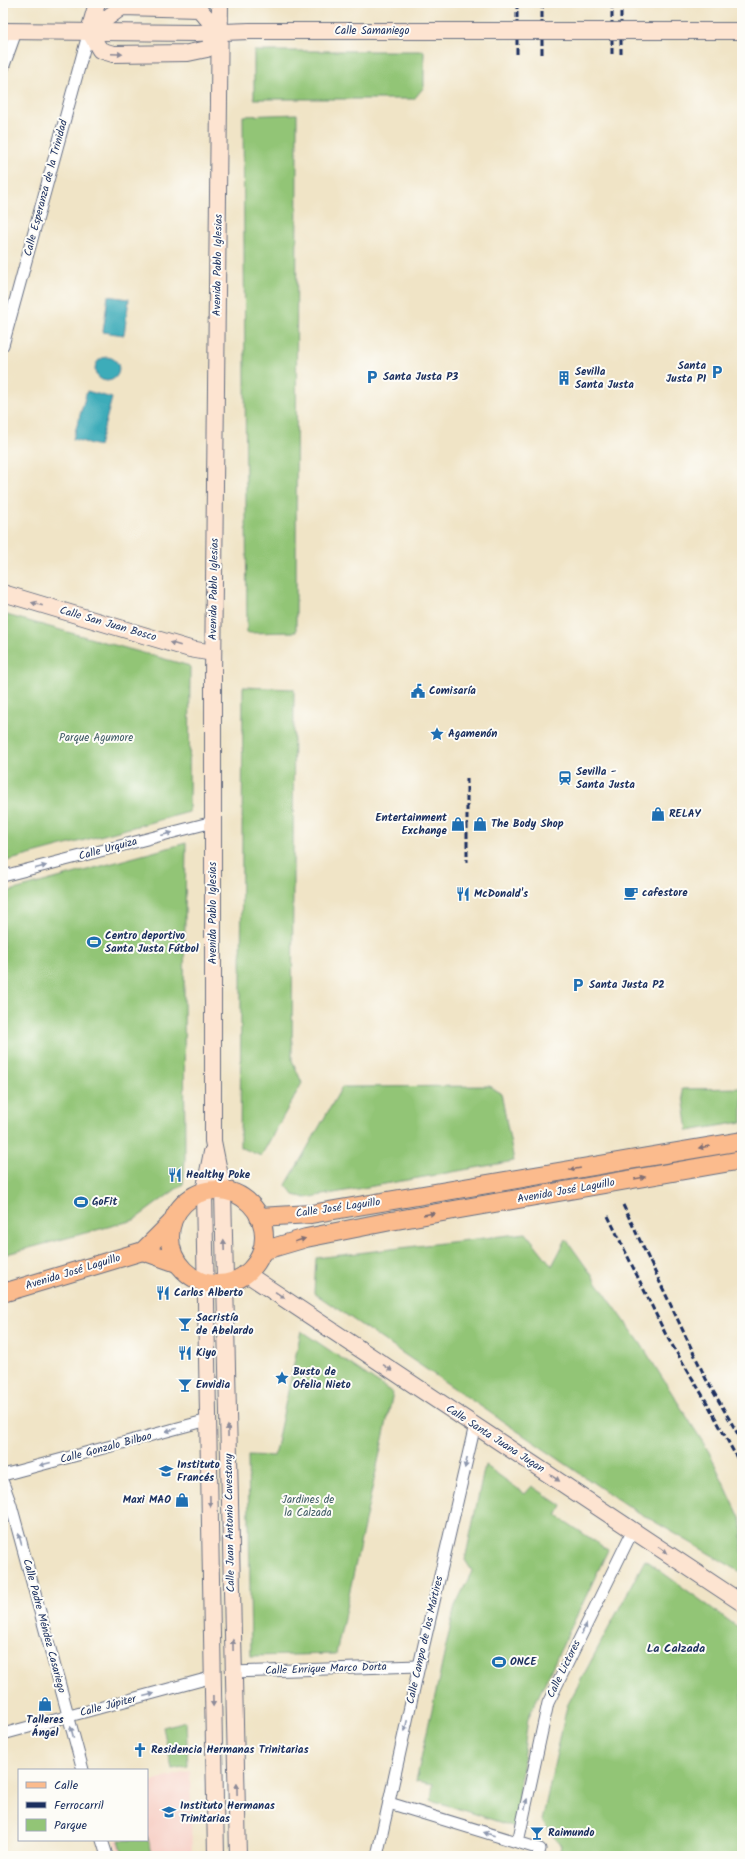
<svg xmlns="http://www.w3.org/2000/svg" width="745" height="1859" viewBox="0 0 745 1859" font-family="Kalam,sans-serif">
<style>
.built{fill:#f7d1c8}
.green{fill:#92c576;stroke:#567a6a}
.water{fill:#3cacb9;stroke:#2c6e8c}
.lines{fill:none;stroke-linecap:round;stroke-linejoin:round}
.street-casing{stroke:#666e82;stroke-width:13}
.secondary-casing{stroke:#666e82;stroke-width:18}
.primary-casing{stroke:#666e82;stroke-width:20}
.street{stroke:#fff;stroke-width:11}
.secondary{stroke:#fde4d1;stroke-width:16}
.primary{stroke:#fbbb8d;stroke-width:18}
.rail{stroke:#1b2f5e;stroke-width:3;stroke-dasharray:6 3;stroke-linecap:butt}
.secondary-bridge-casing{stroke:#666e82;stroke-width:18;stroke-linecap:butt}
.secondary-bridge{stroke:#fde4d1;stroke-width:16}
.oneway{fill:#8c8a98}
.oneway2{fill:#8d97ae}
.oneway3{fill:#806e73}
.labels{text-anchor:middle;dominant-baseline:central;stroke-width:4;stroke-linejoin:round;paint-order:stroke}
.street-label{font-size:11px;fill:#1b2f5e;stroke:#fdfcf7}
.poi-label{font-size:11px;font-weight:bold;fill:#1b2f5e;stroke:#fdfcf7;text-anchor:start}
.park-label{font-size:11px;fill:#3f5c65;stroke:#fdfcf7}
.neighbourhood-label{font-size:12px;font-weight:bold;fill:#1b2f5e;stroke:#fdfcf7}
</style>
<rect width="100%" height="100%" fill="#fdfcf7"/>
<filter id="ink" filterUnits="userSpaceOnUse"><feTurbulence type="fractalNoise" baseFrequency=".025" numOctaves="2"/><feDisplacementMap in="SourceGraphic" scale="8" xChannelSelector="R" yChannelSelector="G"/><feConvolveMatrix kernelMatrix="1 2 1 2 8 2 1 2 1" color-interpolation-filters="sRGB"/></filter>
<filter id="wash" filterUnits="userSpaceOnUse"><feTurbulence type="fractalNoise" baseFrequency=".012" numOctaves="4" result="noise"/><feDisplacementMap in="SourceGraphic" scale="16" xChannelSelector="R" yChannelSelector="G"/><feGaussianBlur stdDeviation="0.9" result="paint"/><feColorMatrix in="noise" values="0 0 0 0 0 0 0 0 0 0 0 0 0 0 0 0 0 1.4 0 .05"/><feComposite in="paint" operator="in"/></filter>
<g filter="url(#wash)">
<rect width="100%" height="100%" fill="#f0e4c6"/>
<polygon class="built" points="190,1771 192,1856 119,1856 115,1840 147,1840 147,1783"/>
<g class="green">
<polygon points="254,51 424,51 424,87 414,99 254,99"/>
<polygon points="297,114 296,632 247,633 243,116"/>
<polygon points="3,614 190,666 189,812 3,862"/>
<polygon points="243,687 294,689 292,1060 302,1083 261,1156 240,1147"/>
<polygon points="186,843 184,991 185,1160 183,1184 134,1220 3,1255 3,893"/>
<polygon points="489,1086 501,1093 514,1161 306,1198 294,1195 286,1185 342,1087"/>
<polygon points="742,1088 742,1122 688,1131 682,1089"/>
<polygon points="526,1233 552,1266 566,1239 641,1344 709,1452 742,1522 742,1571 739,1571 626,1505 314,1293 316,1258"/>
<polygon points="301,1331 393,1393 336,1654 251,1656 248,1455 274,1456"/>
<polygon points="485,1465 525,1494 532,1486 562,1506 557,1516 608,1550 528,1718 515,1827 431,1800 433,1784 416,1781 455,1606 472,1571 465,1560"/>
<polygon points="645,1560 742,1630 742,1856 559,1856 561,1845 542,1821 567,1706"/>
<polygon points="186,1721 188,1766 172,1769 163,1727"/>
<polygon points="147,1836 153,1856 123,1856 119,1840 147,1840"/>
</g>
<g class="water">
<polygon points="108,296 129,299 124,335 103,332"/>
<circle cx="107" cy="369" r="12"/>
<polygon points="87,391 112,398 99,446 73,439"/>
</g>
</g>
<g filter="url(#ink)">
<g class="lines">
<defs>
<g id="street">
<polyline points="3,68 16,32"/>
<polyline points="3,345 89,31"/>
<polyline points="3,876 213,822"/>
<polyline points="3,1475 208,1420"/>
<polyline points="3,1483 11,1505 83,1770"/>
<polyline points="233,1672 419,1666"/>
<polyline points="3,1734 213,1677"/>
<polyline points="389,1803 540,1849 538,1856"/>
<polyline points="102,1840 107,1856"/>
<polyline points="518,1842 548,1703 633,1530"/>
<polyline points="377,1856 419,1666 475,1425"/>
</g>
<g id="secondary">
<polyline points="220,3 213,677 213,1141 223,1191 238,1856"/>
<polyline points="3,31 196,33 250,31"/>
<polyline points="89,31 100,50 113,54 188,53 207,49 220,33"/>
<polyline points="89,31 122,7 199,9 220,33"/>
<polyline points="89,31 97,3"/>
<polyline points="3,593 190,649 213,653"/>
<polyline points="212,1152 204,1192 216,1856"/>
<polyline points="247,1274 742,1603"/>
</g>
<g id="primary">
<circle cx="217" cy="1237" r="47"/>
<polyline points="259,1217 311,1214 742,1141"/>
<polyline points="143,1251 177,1263"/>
<polyline points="262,1251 306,1238 391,1221 742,1160"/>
<polyline points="3,1293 143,1251 172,1222"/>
</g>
</defs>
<use href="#street" class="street-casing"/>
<use href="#secondary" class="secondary-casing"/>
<use href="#primary" class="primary-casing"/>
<use href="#street" class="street"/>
<use href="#secondary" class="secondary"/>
<use href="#primary" class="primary"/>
<g class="rail">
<polyline points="517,54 517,3"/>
<polyline points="542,54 542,3"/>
<polyline points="612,54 612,3"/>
<polyline points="621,54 621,3"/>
<polyline points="467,778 467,862"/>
<polyline points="623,1205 706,1379 742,1441"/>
<polyline points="608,1216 666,1335 706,1401 742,1467"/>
</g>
<defs>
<polyline id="secondary-bridge" points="250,31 742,31"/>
</defs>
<use href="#secondary-bridge" class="secondary-bridge-casing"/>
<use href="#secondary-bridge" class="secondary-bridge"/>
</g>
<defs><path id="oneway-solid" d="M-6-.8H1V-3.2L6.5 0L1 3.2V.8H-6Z"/></defs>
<g class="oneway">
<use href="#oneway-solid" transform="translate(117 54) rotate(3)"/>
<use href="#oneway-solid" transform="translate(37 604) rotate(-164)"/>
<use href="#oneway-solid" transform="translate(175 644) rotate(-164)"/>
<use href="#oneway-solid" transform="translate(224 1245) rotate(-92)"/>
<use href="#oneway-solid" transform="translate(280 1295) rotate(34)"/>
<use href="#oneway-solid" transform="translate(388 1368) rotate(34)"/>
<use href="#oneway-solid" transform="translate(228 1431) rotate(-91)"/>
<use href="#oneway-solid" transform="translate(555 1478) rotate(34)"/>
<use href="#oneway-solid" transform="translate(210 1501) rotate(89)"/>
<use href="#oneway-solid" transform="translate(663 1550) rotate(34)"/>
<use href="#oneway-solid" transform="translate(233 1645) rotate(-91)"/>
<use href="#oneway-solid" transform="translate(213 1701) rotate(89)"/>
<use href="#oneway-solid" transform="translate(237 1789) rotate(-91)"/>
</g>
<g class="oneway2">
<use href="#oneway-solid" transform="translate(167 834) rotate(-15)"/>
<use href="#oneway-solid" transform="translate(41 867) rotate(-15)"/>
<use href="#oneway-solid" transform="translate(171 1430) rotate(165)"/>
<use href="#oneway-solid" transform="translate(466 1463) rotate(103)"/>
<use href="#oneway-solid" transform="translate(45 1464) rotate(165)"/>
<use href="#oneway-solid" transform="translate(20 1539) rotate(-105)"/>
<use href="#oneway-solid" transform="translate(584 1629) rotate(-64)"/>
<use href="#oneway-solid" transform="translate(149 1695) rotate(-15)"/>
<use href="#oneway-solid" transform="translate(406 1726) rotate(102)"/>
<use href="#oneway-solid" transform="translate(72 1732) rotate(-105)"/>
<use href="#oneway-solid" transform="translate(526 1804) rotate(-78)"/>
<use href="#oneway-solid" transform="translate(489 1834) rotate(-163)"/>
</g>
<g class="oneway3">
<use href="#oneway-solid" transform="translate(704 1147) rotate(170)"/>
<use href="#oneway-solid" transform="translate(575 1169) rotate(170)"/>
<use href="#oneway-solid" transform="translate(640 1178) rotate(-10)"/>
<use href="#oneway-solid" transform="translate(429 1214) rotate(-10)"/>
<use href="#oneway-solid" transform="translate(300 1240) rotate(-16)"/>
</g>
</g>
<defs>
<symbol id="parking-bare" viewBox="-9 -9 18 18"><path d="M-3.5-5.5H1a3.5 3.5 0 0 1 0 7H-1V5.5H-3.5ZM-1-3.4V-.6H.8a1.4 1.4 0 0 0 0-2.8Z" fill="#1f6fb2" stroke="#fdfcf7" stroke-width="2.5" paint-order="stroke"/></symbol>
<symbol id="building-bare" viewBox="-9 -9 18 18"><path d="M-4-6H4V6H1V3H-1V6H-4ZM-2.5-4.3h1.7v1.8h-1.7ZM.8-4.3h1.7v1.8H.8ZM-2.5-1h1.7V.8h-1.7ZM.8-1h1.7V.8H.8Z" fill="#1f6fb2" stroke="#fdfcf7" stroke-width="2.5" paint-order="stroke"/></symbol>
<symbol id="civic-bare" viewBox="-9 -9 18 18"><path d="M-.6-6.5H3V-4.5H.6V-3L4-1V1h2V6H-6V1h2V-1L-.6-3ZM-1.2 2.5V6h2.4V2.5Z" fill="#1f6fb2" stroke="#fdfcf7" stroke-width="2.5" paint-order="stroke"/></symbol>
<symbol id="sight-bare" viewBox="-9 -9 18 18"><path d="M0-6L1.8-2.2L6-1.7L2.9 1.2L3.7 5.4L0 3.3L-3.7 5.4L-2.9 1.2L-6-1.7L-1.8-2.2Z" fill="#1f6fb2" stroke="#fdfcf7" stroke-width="2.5" paint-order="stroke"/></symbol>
<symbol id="station-bare" viewBox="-9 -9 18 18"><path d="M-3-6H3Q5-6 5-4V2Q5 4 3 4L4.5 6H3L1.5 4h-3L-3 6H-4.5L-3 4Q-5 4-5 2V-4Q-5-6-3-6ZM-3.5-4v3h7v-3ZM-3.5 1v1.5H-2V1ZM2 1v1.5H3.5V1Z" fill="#1f6fb2" stroke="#fdfcf7" stroke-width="2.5" paint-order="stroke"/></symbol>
<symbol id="shop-bare" viewBox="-9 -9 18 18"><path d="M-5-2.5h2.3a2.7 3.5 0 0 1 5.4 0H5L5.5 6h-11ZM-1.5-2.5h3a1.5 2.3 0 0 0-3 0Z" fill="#1f6fb2" stroke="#fdfcf7" stroke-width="2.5" paint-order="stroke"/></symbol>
<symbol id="cafe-bare" viewBox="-9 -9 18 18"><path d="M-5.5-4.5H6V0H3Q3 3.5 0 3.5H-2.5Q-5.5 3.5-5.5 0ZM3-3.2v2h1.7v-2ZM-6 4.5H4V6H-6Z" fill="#1f6fb2" stroke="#fdfcf7" stroke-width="2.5" paint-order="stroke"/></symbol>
<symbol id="restaurant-bare" viewBox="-9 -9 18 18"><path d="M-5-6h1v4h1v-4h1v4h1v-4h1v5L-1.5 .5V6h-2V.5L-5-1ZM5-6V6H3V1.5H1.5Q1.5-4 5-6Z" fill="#1f6fb2" stroke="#fdfcf7" stroke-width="2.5" paint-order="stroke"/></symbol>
<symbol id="stadium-bare" viewBox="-9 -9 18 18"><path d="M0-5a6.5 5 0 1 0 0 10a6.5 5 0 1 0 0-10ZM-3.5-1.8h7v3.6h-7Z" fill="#1f6fb2" stroke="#fdfcf7" stroke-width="2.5" paint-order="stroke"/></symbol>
<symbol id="bar-bare" viewBox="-9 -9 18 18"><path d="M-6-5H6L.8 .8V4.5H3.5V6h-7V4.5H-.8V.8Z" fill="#1f6fb2" stroke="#fdfcf7" stroke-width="2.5" paint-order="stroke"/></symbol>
<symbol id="school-bare" viewBox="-9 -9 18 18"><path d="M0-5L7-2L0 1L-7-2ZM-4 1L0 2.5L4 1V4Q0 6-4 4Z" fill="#1f6fb2" stroke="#fdfcf7" stroke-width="2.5" paint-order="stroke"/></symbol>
<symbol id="church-bare" viewBox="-9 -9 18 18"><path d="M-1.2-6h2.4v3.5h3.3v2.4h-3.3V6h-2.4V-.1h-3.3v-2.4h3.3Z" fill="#1f6fb2" stroke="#fdfcf7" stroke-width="2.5" paint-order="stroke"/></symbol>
<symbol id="university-bare" viewBox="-9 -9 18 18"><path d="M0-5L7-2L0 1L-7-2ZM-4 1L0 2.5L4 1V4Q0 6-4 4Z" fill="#1f6fb2" stroke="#fdfcf7" stroke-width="2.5" paint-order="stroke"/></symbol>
</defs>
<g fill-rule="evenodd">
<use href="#parking-bare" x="707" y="362" width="20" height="20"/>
<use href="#parking-bare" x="362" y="367" width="20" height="20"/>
<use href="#building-bare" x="554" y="368" width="20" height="20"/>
<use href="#civic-bare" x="408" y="681" width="20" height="20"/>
<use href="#sight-bare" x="427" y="724" width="20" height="20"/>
<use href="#station-bare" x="555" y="768" width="20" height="20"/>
<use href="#shop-bare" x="648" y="804" width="20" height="20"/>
<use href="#shop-bare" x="448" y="814" width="20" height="20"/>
<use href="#shop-bare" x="470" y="814" width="20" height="20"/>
<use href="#cafe-bare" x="621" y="883" width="20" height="20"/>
<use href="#restaurant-bare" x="453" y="884" width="20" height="20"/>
<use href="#stadium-bare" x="84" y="932" width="20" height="20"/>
<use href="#parking-bare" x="568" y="975" width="20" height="20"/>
<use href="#restaurant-bare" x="165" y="1165" width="20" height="20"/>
<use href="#stadium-bare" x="71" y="1192" width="20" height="20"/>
<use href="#restaurant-bare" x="153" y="1283" width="20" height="20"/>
<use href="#bar-bare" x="175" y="1314" width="20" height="20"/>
<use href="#restaurant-bare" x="175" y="1343" width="20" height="20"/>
<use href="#sight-bare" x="272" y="1368" width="20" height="20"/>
<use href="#bar-bare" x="175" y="1375" width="20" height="20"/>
<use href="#school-bare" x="156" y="1461" width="20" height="20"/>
<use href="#shop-bare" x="172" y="1490" width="20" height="20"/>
<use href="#stadium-bare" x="489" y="1652" width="20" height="20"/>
<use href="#shop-bare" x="35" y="1694" width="20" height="20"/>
<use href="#church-bare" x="130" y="1740" width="20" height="20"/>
<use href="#university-bare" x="159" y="1802" width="20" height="20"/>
<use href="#bar-bare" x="527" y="1823" width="20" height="20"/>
</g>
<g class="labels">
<g class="street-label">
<text x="372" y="31">Calle Samaniego</text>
<text transform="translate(46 188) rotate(-75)">Calle Esperanza de la Trinidad</text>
<text transform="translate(218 265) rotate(-89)">Avenida Pablo Iglesias</text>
<text transform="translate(214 589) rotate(-89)">Avenida Pablo Iglesias</text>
<text transform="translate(108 624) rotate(16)">Calle San Juan Bosco</text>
<text transform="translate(108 849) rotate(-15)">Calle Urquiza</text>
<text transform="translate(213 913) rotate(-90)">Avenida Pablo Iglesias</text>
<text transform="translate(566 1191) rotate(-10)">Avenida José Laguillo</text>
<text transform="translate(338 1208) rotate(-8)">Calle José Laguillo</text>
<text transform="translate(73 1272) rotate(-17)">Avenida José Laguillo</text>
<text transform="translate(495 1439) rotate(33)">Calle Santa Juana Jugan</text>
<text transform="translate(106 1448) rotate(-15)">Calle Gonzalo Bilbao</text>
<text transform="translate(230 1523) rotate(-91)">Calle Juan Antonio Cavestany</text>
<text transform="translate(44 1626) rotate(75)">Calle Padre Méndez Casariego</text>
<text transform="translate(425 1640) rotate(-77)">Calle Campo de los Mártires</text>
<text transform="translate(326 1669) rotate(-2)">Calle Enrique Marco Dorta</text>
<text transform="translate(564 1669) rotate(-64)">Calle Lictores</text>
<text transform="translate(108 1706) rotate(-15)">Calle Júpiter</text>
</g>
<g class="poi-label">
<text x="706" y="366" text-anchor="end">Santa<tspan x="706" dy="13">Justa P1</tspan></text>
<text x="575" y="372">Sevilla<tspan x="575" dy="13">Santa Justa</tspan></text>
<text x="383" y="377">Santa Justa P3</text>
<text x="429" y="691">Comisaría</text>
<text x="448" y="734">Agamenón</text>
<text x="576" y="772">Sevilla -<tspan x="576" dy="13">Santa Justa</tspan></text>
<text x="669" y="814">RELAY</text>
<text x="447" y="818" text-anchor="end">Entertainment<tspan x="447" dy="13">Exchange</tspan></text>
<text x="491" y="824">The Body Shop</text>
<text x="642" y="893">cafestore</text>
<text x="474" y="894">McDonald's</text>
<text x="105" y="936">Centro deportivo<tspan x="105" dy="13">Santa Justa Fútbol</tspan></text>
<text x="589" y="985">Santa Justa P2</text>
<text x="186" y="1175">Healthy Poke</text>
<text x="92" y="1202">GoFit</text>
<text x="174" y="1293">Carlos Alberto</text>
<text x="196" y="1318">Sacristía<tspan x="196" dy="13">de Abelardo</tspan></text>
<text x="196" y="1353">Kiyo</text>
<text x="293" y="1372">Busto de<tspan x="293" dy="13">Ofelia Nieto</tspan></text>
<text x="196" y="1385">Envidia</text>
<text x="177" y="1465">Instituto<tspan x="177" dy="13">Francés</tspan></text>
<text x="171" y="1500" text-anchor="end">Maxi MAO</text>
<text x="510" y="1662">ONCE</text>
<text x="45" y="1720" text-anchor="middle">Talleres<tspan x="45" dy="13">Ángel</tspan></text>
<text x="151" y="1750">Residencia Hermanas Trinitarias</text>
<text x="180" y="1806">Instituto Hermanas<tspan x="180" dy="13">Trinitarias</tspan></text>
<text x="548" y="1833">Raimundo</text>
</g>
<g class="park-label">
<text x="96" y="738">Parque Agumore</text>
<text x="308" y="1500">Jardines de<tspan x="308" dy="13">la Calzada</tspan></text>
</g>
<g class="neighbourhood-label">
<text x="676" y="1648">La Calzada</text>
</g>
</g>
<rect width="745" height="1859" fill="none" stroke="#fdfcf7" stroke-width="16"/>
<rect x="18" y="1769" width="130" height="72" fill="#fdfcf7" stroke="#a3aaba"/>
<rect x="26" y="1782" width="20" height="6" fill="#fbbb8d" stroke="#a3aaba"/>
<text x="54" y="1789" font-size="12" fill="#1b2f5e">Calle</text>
<rect x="26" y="1802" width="20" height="6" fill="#1b2f5e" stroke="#a3aaba"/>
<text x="54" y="1809" font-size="12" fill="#1b2f5e">Ferrocarril</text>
<rect x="26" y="1819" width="20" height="12" fill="#92c576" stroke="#a3aaba"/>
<text x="54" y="1829" font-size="12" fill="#1b2f5e">Parque</text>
</svg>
